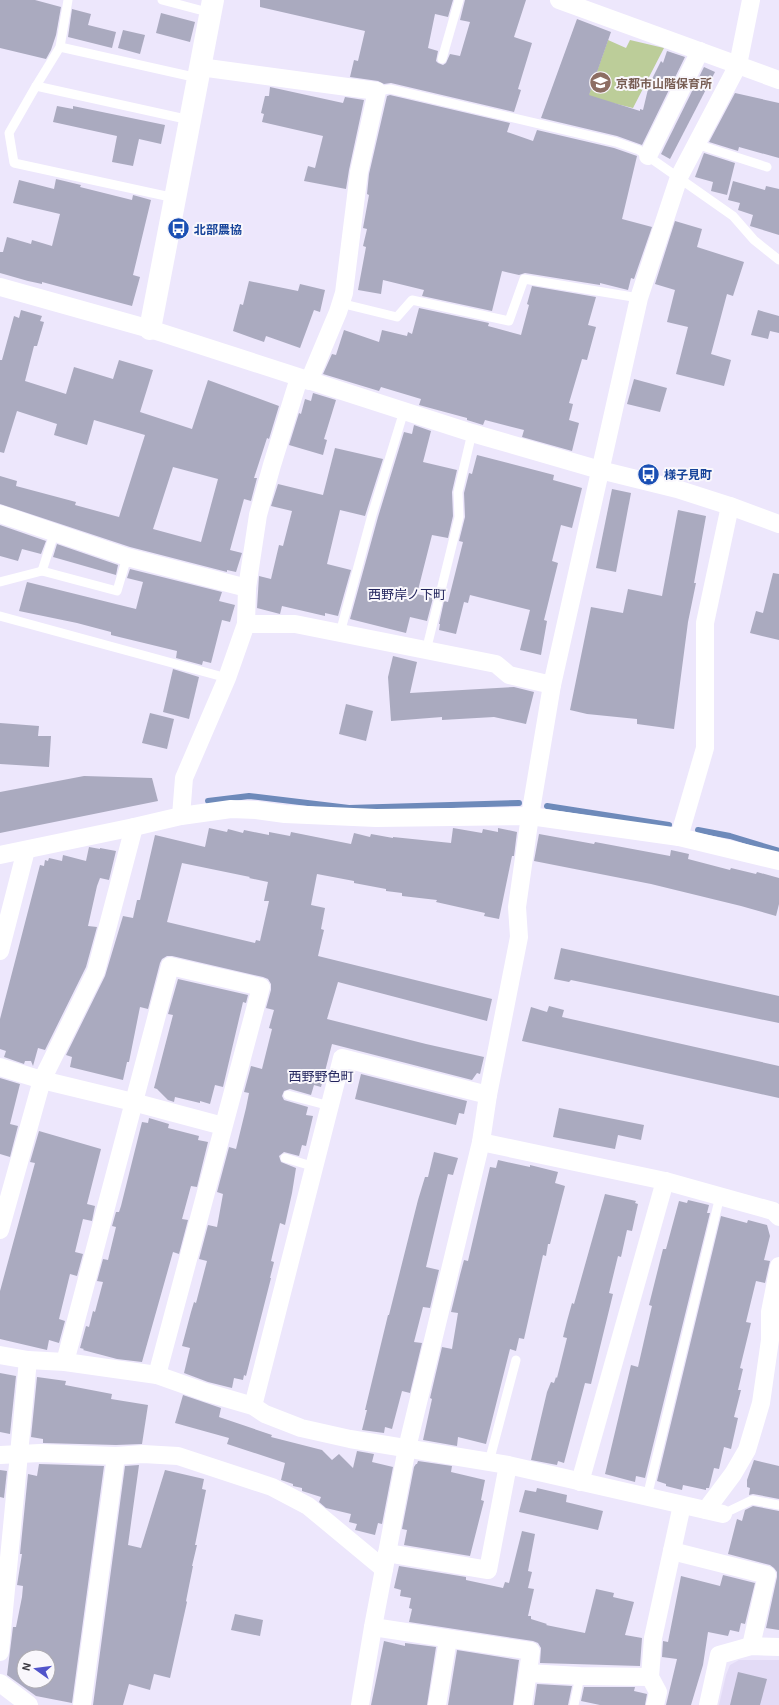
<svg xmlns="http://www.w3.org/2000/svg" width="779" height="1705" viewBox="0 0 779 1705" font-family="'Exo 2','Noto Sans JP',sans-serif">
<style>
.built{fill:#e3dbf6}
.green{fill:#bccd99}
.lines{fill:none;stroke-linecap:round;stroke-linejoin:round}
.stream{stroke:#6e8aba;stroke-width:6}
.building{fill:#aaaabf;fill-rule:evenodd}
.service{stroke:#fff;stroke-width:9}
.minor{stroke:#fff;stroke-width:18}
.tertiary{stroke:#fff;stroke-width:22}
.labels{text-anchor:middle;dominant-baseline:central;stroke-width:4;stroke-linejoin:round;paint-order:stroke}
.education-label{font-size:12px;font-weight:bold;fill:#785e54;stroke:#f9f7fc;text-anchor:start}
.transit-label{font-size:12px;font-weight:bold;fill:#164399;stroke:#f9f7fc;text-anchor:start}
.neighbourhood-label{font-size:13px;fill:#21235c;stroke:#f9f7fc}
</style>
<rect width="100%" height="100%" fill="#ede7fc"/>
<polygon class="built" points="739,1660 779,1660 779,1705 719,1705 726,1675 730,1665"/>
<polygon class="green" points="608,40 626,48 630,40 664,48 633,108 588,97"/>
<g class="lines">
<g class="stream">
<polyline points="208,801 249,796 349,808 519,803"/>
<polyline points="547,806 669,825"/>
<polyline points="698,830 730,836 779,851"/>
</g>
</g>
<g class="building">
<polygon points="0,0 35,0 61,7 56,35 51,50 46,59 0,48"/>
<polygon points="260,0 453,0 448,17 435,14 428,48 438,51 436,61 438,63 443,65 446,63 450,54 460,56 470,22 460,20 465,0 526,0 514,37 532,43 518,89 521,90 514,112 391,83 384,84 378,81 350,77 354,60 358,61 365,31 260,7"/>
<polygon points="72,9 91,14 88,25 116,32 112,48 68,37"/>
<polygon points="161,13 195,22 190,42 156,33"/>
<polygon points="577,19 611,32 589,95 640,111 640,109 643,110 649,85 661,61 663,63 667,51 685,57 642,145 617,136 541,118"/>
<polygon points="123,30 145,35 140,54 118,48"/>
<polygon points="704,67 715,72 670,159 661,154"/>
<polygon points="270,87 343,103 345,97 364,100 349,170 346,189 304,181 308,166 315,168 323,136 262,122 264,114 261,113 265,96 269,96"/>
<polygon points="735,93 779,103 779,158 739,147 738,151 709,142"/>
<polygon points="390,95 510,123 507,132 533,141 537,130 614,148 637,156 622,219 652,227 634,279 631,278 628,290 600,283 600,285 525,273 519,275 502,271 492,311 422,296 424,290 383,280 381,294 358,290 366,247 363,246 367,229 363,228 369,195 367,194 369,174 387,96"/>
<polygon points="57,106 73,109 73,106 165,125 161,144 139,139 133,166 112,162 117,136 53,122"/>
<polygon points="704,153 735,163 727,195 711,191 713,182 695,177"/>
<polygon points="56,179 81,185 80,187 132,200 133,195 151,200 133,275 140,277 132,306 42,282 42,284 28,281 0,273 0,252 3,252 7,237 31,244 32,240 52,246 60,214 13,203 19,180 54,189"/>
<polygon points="733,181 765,190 766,186 779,189 779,235 750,226 753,215 738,210 740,203 728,200"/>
<polygon points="675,221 702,229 697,247 744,262 733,296 727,294 711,354 731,360 724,386 676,374 688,327 667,322 675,290 655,284"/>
<polygon points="249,281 298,291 300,284 325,290 320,312 314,310 300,348 266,336 264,342 233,331 240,304 243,305"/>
<polygon points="532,286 596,297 588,325 596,327 587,360 582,359 569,403 573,404 569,420 579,423 572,451 522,437 524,430 485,420 483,425 467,420 467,418 419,405 421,399 381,387 379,391 323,374 332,354 336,355 344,330 379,342 382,330 407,336 408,332 412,334 419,308 489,323 488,326 521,335 529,305 527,304"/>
<path d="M21 310 42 316 40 321 44 322 37 346H34L25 381 66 394 74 367 113 379 119 360 153 370 140 412 192 429 208 380 279 406 269 439 267 438 254 478H257L251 501 244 499 230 550 242 553 236 572 227 570V572L130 547 0 504V476L17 481 16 486 76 502 75 505 119 517 145 435 94 420 87 445 54 435 57 424 17 411 4 453 0 452V360H2L14 316 19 318ZM173 467 218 479 201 542 153 529Z"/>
<polygon points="758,310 779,316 779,333 770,331 768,339 751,335"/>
<polygon points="634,379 667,388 660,412 627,404"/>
<polygon points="313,393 336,400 324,439 327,440 323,455 289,445 299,413 301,414 305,399 311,401"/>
<polygon points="414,425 431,431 423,462 457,470 452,492 453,516 448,538 432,535 417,594 433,598 427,621 410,617 406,633 350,619 378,517 404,432 412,434"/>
<polygon points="335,448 383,459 365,516 340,510 327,564 351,570 338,616 325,613 325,616 282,606 280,614 257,608 259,576 271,579 279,545 283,546 292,511 271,506 278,484 323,495"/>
<polygon points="477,455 554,475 553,480 582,488 572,528 561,525 552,561 558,563 544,620 547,621 541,655 520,650 530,610 470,595 468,603 464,602 456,634 439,630 440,624 439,624 444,601 448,602 463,542 459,541 465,517 464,493 469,473 472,474"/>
<polygon points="612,489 631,493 616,572 596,568"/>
<polygon points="678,510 706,516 694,583 696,583 688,622 674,729 637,724 637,719 587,714 570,710 591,607 623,613 628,589 662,596"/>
<polygon points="0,525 46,541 41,554 22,549 18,561 0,556"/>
<polygon points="57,544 118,565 116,575 53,557"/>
<polygon points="130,569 222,592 219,601 235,605 230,622 222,620 211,663 203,661 202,665 176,658 177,651 111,635 111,632 77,623 19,611 27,582 136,609 143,582 127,578"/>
<polygon points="773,573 779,574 779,640 750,633 756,611 763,613"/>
<polygon points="393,656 417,662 410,693 514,687 534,692 526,724 494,717 442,720 442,717 391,721 388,677"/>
<polygon points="173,669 199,677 189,719 163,712"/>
<polygon points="346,704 373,711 366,741 339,734"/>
<polygon points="150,713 174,719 167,749 142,743"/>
<polygon points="0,723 39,726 38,736 51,736 49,767 0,764"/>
<polygon points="84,776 152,778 158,801 0,833 0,792"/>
<path d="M209 828 227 832 228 829 243 833 244 830 269 835V832L290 836 291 832 351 844 354 833 370 837 371 834 393 838V837L451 843 453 828 482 833 483 829 498 832V828L517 832 514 856H512L499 919 484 916 485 913 436 902 437 900 402 896V893L386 891V889L354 883V881L317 874 311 905 325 908 321 929 324 930 318 956 492 999 487 1021 338 982 327 1019 426 1044 484 1057 480 1074 477 1073 472 1080 332 1044 321 1087 314 1085 311 1095 290 1089 284 1091 282 1096 284 1100 308 1107 306 1115 313 1116 306 1146 302 1145 299 1156 284 1152 279 1156 281 1162 296 1168 292 1193 285 1225 280 1223 271 1261 274 1262 270 1278H271L246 1376 244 1375 243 1380 234 1378 232 1388 208 1382 184 1373 190 1348 182 1346 191 1312 194 1302 196 1303 207 1261 199 1259 208 1225 217 1227 223 1194 217 1192 229 1147 236 1149 246 1108 249 1093 244 1092 251 1066 262 1069 272 1029 269 1028 274 1010 266 1008 271 990V984L268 979 263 977 172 956H167L162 959 160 963 148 1009 140 1007 129 1062H127L123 1080 70 1067 72 1057 66 1055 105 976 123 916 133 918 137 900H140L155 835 205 847ZM182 863 250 877 249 878 268 882 264 901H269L260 941 256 940 255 943 167 922Z"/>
<polygon points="539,834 594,844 595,842 670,856 671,850 689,854 688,859 730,870 731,868 756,874 757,872 779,878 779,904 776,916 741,906 651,884 534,861"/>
<polygon points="89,847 100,849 100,848 116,851 109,880 100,878 97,886 88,926 97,927 86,967 45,1050 38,1048 33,1066 31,1061 25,1061 24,1064 4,1057 6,1051 0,1049 0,1019 40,865 44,866 45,860 48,861 49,858 62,861 63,855 86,861"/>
<polygon points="561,948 779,996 779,1023 571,980 569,982 554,979"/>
<polygon points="178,979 248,995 246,1003 243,1002 223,1087 215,1085 210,1104 200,1101 200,1103 175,1097 174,1102 168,1100 157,1089 154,1088 173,1015 168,1014"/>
<polygon points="549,1006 564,1010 562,1017 779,1066 779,1098 522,1041 531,1007 547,1012"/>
<polygon points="361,1074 467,1101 464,1114 459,1113 456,1125 355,1099"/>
<polygon points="0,1078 20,1084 10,1124 18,1126 10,1157 0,1154"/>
<polygon points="559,1108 644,1125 641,1140 618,1135 615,1149 553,1137"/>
<polygon points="149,1118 169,1124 168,1128 199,1136 198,1140 208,1142 197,1187 191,1186 182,1219 188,1220 179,1254 173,1252 142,1362 117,1359 83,1350 84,1349 80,1348 86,1326 89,1327 93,1311 95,1312 103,1282 97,1281 103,1259 108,1260 116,1227 112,1226 116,1212 119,1212 121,1206 142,1122 148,1123"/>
<polygon points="39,1131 101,1149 87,1204 95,1206 92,1221 83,1219 75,1252 83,1254 77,1276 70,1274 59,1319 65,1321 59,1343 49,1340 47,1350 0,1339 0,1291 35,1163 30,1162"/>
<polygon points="434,1152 458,1158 453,1175 448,1174 426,1267 439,1270 430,1308 423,1307 414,1342 422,1343 410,1393 402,1391 392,1429 385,1427 384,1433 362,1430 367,1410 365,1410 388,1315 389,1315 418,1200 425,1177 428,1177"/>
<polygon points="498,1160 530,1167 530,1165 558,1172 555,1183 565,1186 550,1244 548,1244 546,1256 543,1255 524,1339 519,1338 516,1351 510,1349 486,1444 458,1437 457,1446 423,1440 432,1399 430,1398 442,1347 452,1349 458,1313 451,1312 460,1275 464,1260 468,1261 490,1167 496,1168"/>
<polygon points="605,1194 636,1201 635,1203 638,1204 632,1231 627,1230 621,1257 618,1256 609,1293 613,1294 591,1384 585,1383 564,1463 558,1461 557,1465 531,1460 547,1392 551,1382 554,1383 556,1377 557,1378 567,1338 563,1337 567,1321 572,1303 574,1304"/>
<polygon points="688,1200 709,1205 707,1213 710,1213 645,1478 636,1476 635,1482 605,1474 631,1365 638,1367 651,1310 652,1306 649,1305 663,1249 666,1249 679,1201 687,1203"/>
<polygon points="721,1216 747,1223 748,1220 767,1225 770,1236 764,1260 770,1261 765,1283 756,1281 746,1322 751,1323 740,1368 743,1369 738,1390 741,1390 734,1417 738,1418 731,1449 724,1447 719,1469 714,1468 709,1488 706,1488 706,1490 683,1485 682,1490 666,1486 666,1484 657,1481"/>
<polygon points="0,1373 16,1376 10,1434 0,1432"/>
<polygon points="37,1377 66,1381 65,1385 112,1394 111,1399 148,1405 142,1444 116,1445 43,1443 43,1439 31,1437"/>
<polygon points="183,1395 221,1408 219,1417 272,1435 271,1437 322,1450 332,1460 339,1454 353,1468 357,1451 374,1454 372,1462 393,1467 382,1524 378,1523 375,1535 355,1530 357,1524 349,1522 351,1514 326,1508 319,1502 321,1497 302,1491 302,1488 293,1486 293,1484 281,1480 285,1463 227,1444 229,1438 175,1423"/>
<polygon points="754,1460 779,1466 779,1499 753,1494 749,1495 750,1488 747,1487 747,1480"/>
<polygon points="418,1461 452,1466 451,1472 485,1480 481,1500 484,1501 470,1556 404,1545 407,1530 402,1529 414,1467 416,1464 417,1464"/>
<path d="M39 1464 104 1466 72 1703 36 1696 7 1675 13 1627H16L22 1597 23 1586 17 1585 22 1554H20L28 1474 37 1476ZM24 1657H48V1681H24Z"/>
<polygon points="139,1465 128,1545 141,1548 165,1470 204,1479 202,1489 206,1490 195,1545 197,1545 192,1566 193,1566 186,1601 187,1602 170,1678 154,1674 150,1690 129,1684 123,1705 93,1705 125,1466"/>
<polygon points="0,1470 7,1471 4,1498 0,1497"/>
<polygon points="537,1488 567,1495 566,1502 603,1511 598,1530 519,1512 525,1490 536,1492"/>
<polygon points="753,1506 779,1511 779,1630 766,1628 777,1577 777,1572 774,1568 770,1565 728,1554 737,1519 742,1521 745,1510"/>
<polygon points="522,1531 535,1534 528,1571 532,1572 528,1588 534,1589 528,1616 531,1616 531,1619 547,1624 546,1625 585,1633 596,1589 614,1593 613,1597 634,1602 625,1635 642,1638 640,1666 540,1663 541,1648 538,1643 533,1641 409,1622 412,1609 409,1608 411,1598 400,1596 401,1590 394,1588 399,1566 466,1577 466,1580 503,1588 505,1582 509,1583"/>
<polygon points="723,1575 755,1583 745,1624 741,1623 739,1632 730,1630 728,1636 708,1632 703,1665 691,1705 666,1705 677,1659 662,1657 663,1641 668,1642 681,1576 720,1586"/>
<polygon points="235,1614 263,1620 260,1636 231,1630"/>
<polygon points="384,1641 405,1646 405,1643 436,1647 427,1705 371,1705"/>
<polygon points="457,1650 519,1660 513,1705 448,1705"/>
<polygon points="738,1672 767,1679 760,1705 730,1705"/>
<polygon points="537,1684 572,1686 568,1705 534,1705"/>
<polygon points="584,1687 635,1687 634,1691 647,1694 645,1705 600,1705 581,1701"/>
</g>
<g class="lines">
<g class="service">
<polyline points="162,0 211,13"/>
<polyline points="60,47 198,78"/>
<polyline points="442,59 459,0"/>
<polyline points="36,86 60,47 68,0"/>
<polyline points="377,91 390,89 616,142 639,150 733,216 754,240 779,260"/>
<polyline points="696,144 767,167"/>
<polyline points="175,198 14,163 9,133 36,86 190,120"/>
<polyline points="340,303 397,317 412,300 509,321 524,279 639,298"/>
<polyline points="42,571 54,534"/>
<polyline points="0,582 42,571 117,591 127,557"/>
<polyline points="0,616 227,678"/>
<polyline points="340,633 372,515 404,411"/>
<polyline points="426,651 459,517 458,492 472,433"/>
<polyline points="288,1095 330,1106"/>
<polyline points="285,1158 315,1167"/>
<polyline points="489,1462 516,1360"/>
<polyline points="647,1497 720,1196"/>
<polyline points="723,1514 752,1500 779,1505"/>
<polyline points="574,1705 580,1676"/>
</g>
<g class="minor">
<polyline points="559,0 779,80"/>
<polyline points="200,67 377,91 359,172 344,293 338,312 309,381"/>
<polyline points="648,156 700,51"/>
<polyline points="0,287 150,329 472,433 600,470 677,489 730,506 779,524"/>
<polyline points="0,514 127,557 247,588"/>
<polyline points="246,624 295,624 496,664 509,675 552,685"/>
<polyline points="181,816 184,778 227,678 246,624 247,588 258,515 272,465 299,378"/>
<polyline points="679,837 705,748 705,623 730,506"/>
<polyline points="0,855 134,827 181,816 231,809 256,810 285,814 376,818 530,816 679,837 779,861"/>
<polyline points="0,951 26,850"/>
<polyline points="0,1067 42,1080 133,1102 223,1126"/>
<polyline points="481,1142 665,1181 773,1211 779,1217"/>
<polyline points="0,1230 42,1080 96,971 134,827"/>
<polyline points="0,1355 28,1360 65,1362 157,1375 205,1392 253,1406 265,1414 301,1428 350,1439 508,1465 723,1514"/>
<polyline points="65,1362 170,966 261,987 157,1375"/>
<polyline points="253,1406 342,1058 488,1095"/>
<polyline points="0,1455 40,1453 116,1456 143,1454 178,1456 272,1487 308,1506 384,1569"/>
<polyline points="580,1482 665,1181"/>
<polyline points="706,1510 733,1474 747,1450 761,1403 770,1340 770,1312 779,1266"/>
<polyline points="672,1551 767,1575 751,1646"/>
<polyline points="387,1553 488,1570 508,1465"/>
<polyline points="373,1627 531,1651 523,1705"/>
<polyline points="0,1652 28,1360"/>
<polyline points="528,1673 580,1676 650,1677"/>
<polyline points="0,1683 29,1705"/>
<polyline points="82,1705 116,1456"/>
<polyline points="360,1705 373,1627 407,1448 481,1142 488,1095 519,937 517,907 530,816 552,685 639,298 679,177 738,65 751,0"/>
<polyline points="437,1705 448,1639"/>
<polyline points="655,1705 658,1692 650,1677 653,1638 682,1505"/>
<polyline points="708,1705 719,1655 751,1646 779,1647"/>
</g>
<polyline class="tertiary" points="150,329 213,0"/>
</g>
<defs>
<symbol id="school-disc" viewBox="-11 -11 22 22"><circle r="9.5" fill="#8d6e63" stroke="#f9f7fc"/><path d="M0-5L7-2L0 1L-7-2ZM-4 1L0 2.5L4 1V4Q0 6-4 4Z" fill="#fff"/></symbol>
<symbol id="bus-disc" viewBox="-11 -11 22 22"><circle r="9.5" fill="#1a4fb4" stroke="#f9f7fc"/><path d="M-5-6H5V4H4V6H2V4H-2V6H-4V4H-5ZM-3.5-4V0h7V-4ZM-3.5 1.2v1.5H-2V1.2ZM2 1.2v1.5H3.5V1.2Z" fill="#fff"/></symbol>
</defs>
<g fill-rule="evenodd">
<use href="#school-disc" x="588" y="70" width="25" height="25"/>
<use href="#bus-disc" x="166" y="216" width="25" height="25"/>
<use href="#bus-disc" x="636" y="462" width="25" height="25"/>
</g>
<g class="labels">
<g class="education-label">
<text x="616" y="83">京都市山階保育所</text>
</g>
<g class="transit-label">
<text x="194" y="229">北部農協</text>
<text x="664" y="474">様子見町</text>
</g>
<g class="neighbourhood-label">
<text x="407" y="594">西野岸ノ下町</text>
<text x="321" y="1076">西野野色町</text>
</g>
</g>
<g transform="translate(36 1669) rotate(284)"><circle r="19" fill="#f9f7fc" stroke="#adabb2"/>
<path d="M0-3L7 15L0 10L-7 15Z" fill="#5154ca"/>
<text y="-6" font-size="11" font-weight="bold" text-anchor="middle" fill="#3c3a42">N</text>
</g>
</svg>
